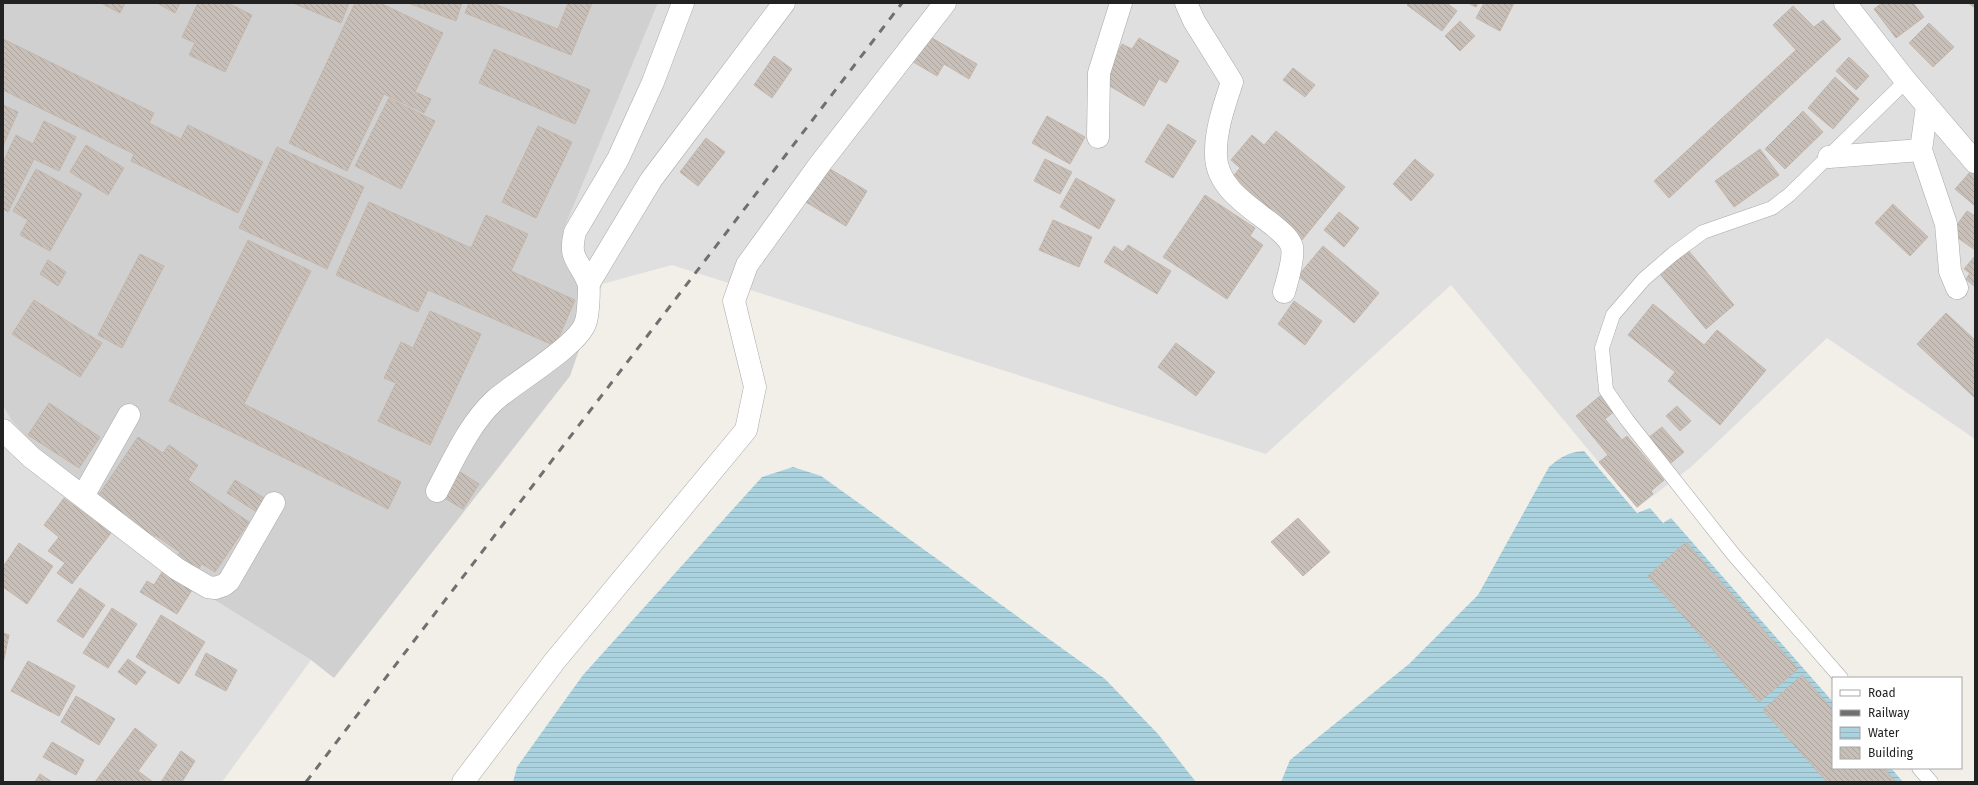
<svg xmlns="http://www.w3.org/2000/svg" width="1978" height="785" viewBox="0 0 1978 785" font-family="'Fira Sans',sans-serif">
<style>
.residential{fill:#e0dfdf}
.religious{fill:#d0d0d0}
.water{fill:url(#water-rules)}
.building{fill:url(#building-back-hatch);stroke:#c4b6ab}
.lines{fill:none;stroke-linecap:round;stroke-linejoin:round}
.lane-casing{stroke:#a9a9a9;stroke-width:15}
.street-casing{stroke:#a9a9a9;stroke-width:23}
.lane{stroke:#fff;stroke-width:14}
.street{stroke:#fff;stroke-width:22}
.rail{stroke:#707070;stroke-width:3;stroke-dasharray:8 8;stroke-linecap:butt}
</style>
<defs>
<pattern id="water-rules" width="6" height="5" patternUnits="userSpaceOnUse"><rect width="6" height="5" fill="#aad3df"/><path d="M0 2.5h6" fill="none" stroke="#92b5bf"/></pattern>
<pattern id="building-back-hatch" width="6" height="6" patternUnits="userSpaceOnUse"><rect width="6" height="6" fill="#c7bfb8"/><path d="M-1 5l2 2M0 0l6 6M5-1l2 2" fill="none" stroke="#aba49e"/></pattern>
</defs>
<rect width="100%" height="100%" fill="#f2efe9"/>
<g class="residential">
<polygon points="658,3 1975,3 1975,439 1827,338 1691,467 1637,508 1451,285 1266,454 672,265 602,284 563,231"/>
<polygon points="3,406 12,421 142,555 311,660 222,782 3,782"/>
</g>
<polygon class="religious" points="3,3 658,3 563,231 602,284 570,376 334,678 311,660 142,555 57,471 12,421 3,406"/>
<g class="water">
<path d="M1584 451 1637 513 1650 508 1663 523 1671 518 1833 702V768H1891L1903 782H1281L1290 760 1409 664 1478 595 1549 467C1560 457 1569 452 1584 451Z"/>
<polygon points="793,467 821,476 1105,679 1158,734 1196,782 513,782 517,767 583,675 762,477"/>
</g>
<g class="building">
<polygon points="101,3 125,3 120,13"/>
<polygon points="157,3 180,3 175,13"/>
<polygon points="198,3 228,3 252,15 225,72 189,55 195,43 182,37"/>
<polygon points="293,3 349,3 341,23"/>
<polygon points="355,3 380,3 443,33 415,92 431,99 424,113 384,94 347,171 289,143"/>
<polygon points="408,3 462,3 456,21"/>
<polygon points="469,3 492,3 558,29 568,3 592,3 571,55 465,13"/>
<polygon points="1409,3 1447,3 1457,11 1442,31 1407,5"/>
<polygon points="1468,3 1478,3 1476,7"/>
<polygon points="1484,3 1514,3 1500,31 1476,18"/>
<polygon points="1882,3 1913,3 1924,17 1896,38 1874,9"/>
<polygon points="1968,3 1975,3 1975,8"/>
<polygon points="1793,6 1814,27 1823,20 1841,39 1669,198 1654,181 1796,50 1773,25"/>
<polygon points="1460,21 1475,36 1460,51 1445,36"/>
<polygon points="1929,23 1954,47 1933,67 1909,43"/>
<polygon points="925,34 977,64 969,79 944,64 937,76 910,60"/>
<polygon points="1139,38 1179,61 1166,83 1159,79 1144,106 1101,81 1122,44 1132,49"/>
<polygon points="3,39 154,113 149,123 181,139 188,125 263,162 238,213 131,161 134,154 3,90"/>
<polygon points="494,49 590,90 575,124 479,83"/>
<polygon points="774,56 792,69 772,98 754,85"/>
<polygon points="1849,57 1869,76 1856,90 1836,71"/>
<polygon points="1293,68 1315,85 1305,97 1283,80"/>
<polygon points="1835,77 1859,99 1833,129 1808,108"/>
<polygon points="389,98 435,121 401,189 355,166"/>
<polygon points="3,105 18,112 3,146"/>
<polygon points="1803,111 1823,132 1785,169 1765,149"/>
<polygon points="1047,116 1085,137 1070,164 1032,143"/>
<polygon points="44,121 76,137 59,171 34,159 8,212 3,209 3,162 16,135 33,144"/>
<polygon points="1168,124 1196,141 1173,178 1145,162"/>
<polygon points="538,126 572,142 536,218 502,202"/>
<polygon points="1276,131 1345,187 1302,240 1229,181 1240,168 1231,160 1252,135 1264,145"/>
<polygon points="706,138 725,152 698,186 680,172"/>
<polygon points="86,145 124,168 108,195 70,172"/>
<polygon points="277,147 364,187 327,269 239,228"/>
<polygon points="1760,149 1779,175 1734,207 1715,181"/>
<polygon points="1045,159 1072,172 1060,194 1034,181"/>
<polygon points="1415,159 1434,175 1411,201 1393,184"/>
<polygon points="825,166 867,191 846,226 804,201"/>
<polygon points="36,169 82,194 50,251 20,235 28,220 13,211"/>
<polygon points="1971,171 1975,175 1975,206 1955,189"/>
<polygon points="1076,178 1115,200 1099,229 1060,207"/>
<polygon points="1205,195 1255,228 1250,236 1263,245 1227,299 1163,257"/>
<polygon points="369,202 471,248 486,215 528,234 511,271 575,300 555,346 428,290 418,312 336,275"/>
<polygon points="1893,204 1928,237 1910,256 1875,223"/>
<polygon points="1967,211 1975,216 1975,250 1951,233"/>
<polygon points="1339,212 1359,228 1344,247 1324,230"/>
<polygon points="1053,220 1092,237 1079,267 1039,250"/>
<polygon points="248,240 311,271 244,404 401,482 388,509 169,401"/>
<polygon points="1128,245 1171,271 1157,294 1104,262 1114,246 1123,252"/>
<polygon points="1323,246 1379,293 1354,323 1298,276"/>
<polygon points="1688,250 1734,305 1706,329 1660,274"/>
<polygon points="140,254 164,266 122,348 98,335"/>
<polygon points="1974,257 1975,258 1975,287 1966,279 1970,273 1964,269"/>
<polygon points="48,260 66,272 58,286 40,274"/>
<polygon points="34,300 102,343 80,377 12,334"/>
<polygon points="1294,301 1322,321 1305,345 1278,324"/>
<polygon points="1653,304 1704,345 1717,330 1766,370 1720,425 1668,381 1675,372 1628,335"/>
<polygon points="430,311 481,334 430,445 378,421 396,383 384,378 401,342 413,348"/>
<polygon points="1946,313 1975,340 1975,398 1917,344"/>
<polygon points="1176,343 1215,372 1196,396 1158,367"/>
<polygon points="1601,395 1615,411 1605,419 1622,440 1627,436 1664,480 1651,491 1653,494 1637,507 1599,462 1608,455 1576,416"/>
<polygon points="49,403 100,437 79,468 28,435"/>
<polygon points="1677,406 1691,421 1680,431 1666,416"/>
<polygon points="1662,427 1684,452 1670,464 1648,438"/>
<polygon points="138,437 163,453 169,445 198,465 188,480 249,522 215,572 202,564 195,574 175,560 180,552 155,535 151,541 94,502"/>
<polygon points="457,470 479,484 463,509 441,496"/>
<polygon points="235,480 269,501 260,514 227,493"/>
<polygon points="64,498 111,533 72,584 57,573 65,563 48,551 59,537 44,525"/>
<polygon points="1298,518 1330,552 1303,576 1271,542"/>
<polygon points="1686,542 1798,669 1759,702 1648,576"/>
<polygon points="19,543 53,566 27,604 3,587 3,567"/>
<polygon points="162,572 192,590 177,614 140,592 147,581 154,585"/>
<polygon points="80,588 105,605 83,638 57,621"/>
<polygon points="112,608 137,624 108,668 83,653"/>
<polygon points="161,615 205,642 179,684 136,657"/>
<polygon points="3,633 9,635 3,664"/>
<polygon points="206,653 237,670 226,691 195,675"/>
<polygon points="128,659 146,672 136,685 118,672"/>
<polygon points="28,661 75,686 59,716 11,691"/>
<polygon points="1802,675 1833,710 1833,768 1884,768 1896,782 1827,782 1763,710"/>
<polygon points="76,696 115,719 99,745 61,722"/>
<polygon points="135,728 157,745 138,771 153,782 95,782"/>
<polygon points="52,742 84,760 76,775 43,757"/>
<polygon points="181,751 195,761 182,782 161,782"/>
<polygon points="40,774 52,782 35,782"/>
</g>
<g class="lines">
<defs>
<g id="lane">
<polyline points="1841,678 1733,554 1627,420 1606,390 1602,348 1613,315 1644,279 1673,254 1703,232 1772,208 1789,195 1906,81"/>
<polyline points="1919,768 1931,782"/>
</g>
<g id="street">
<path d="M1186 3 1194 21 1232 82C1224 106 1215 131 1216 156 1217 189 1252 208 1274 226 1280 231 1290 239 1292 247 1294 257 1287 282 1284 292"/>
<polyline points="1845,3 1906,81 1975,162"/>
<polyline points="1927,106 1921,150 1946,224 1950,271 1957,288"/>
<polyline points="1098,137 1099,73 1121,3"/>
<polyline points="1829,157 1921,150"/>
<polyline points="589,283 651,180 784,3"/>
<polyline points="3,430 31,457 177,569 208,587 215,588 224,585 229,581 274,503"/>
<path d="M437 491C454 459 469 424 495 400 515 382 581 344 586 321 588 315 590 287 588 282 579 259 568 260 575 232L618 159 653 82 683 3"/>
<polyline points="83,496 129,415"/>
<polyline points="463,782 554,662 746,430 755,387 734,301 747,265 820,164 945,3"/>
</g>
</defs>
<use href="#lane" class="lane-casing"/>
<use href="#street" class="street-casing"/>
<use href="#lane" class="lane"/>
<use href="#street" class="street"/>
<polyline class="rail" points="306,782 902,3"/>
</g>
<rect width="1978" height="785" fill="none" stroke="#222222" stroke-width="8"/>
<rect x="1832" y="677" width="130" height="92" fill="#ffffff" stroke="#a7a7a7"/>
<rect x="1840" y="690" width="20" height="6" fill="#ffffff" stroke="#a7a7a7"/>
<text x="1868" y="697" font-size="12" fill="#222222">Road</text>
<rect x="1840" y="710" width="20" height="6" fill="#707070" stroke="#a7a7a7"/>
<text x="1868" y="717" font-size="12" fill="#222222">Railway</text>
<rect x="1840" y="727" width="20" height="12" fill="url(#water-rules)" stroke="#a7a7a7"/>
<text x="1868" y="737" font-size="12" fill="#222222">Water</text>
<rect x="1840" y="747" width="20" height="12" fill="url(#building-back-hatch)" stroke="#a7a7a7"/>
<text x="1868" y="757" font-size="12" fill="#222222">Building</text>
</svg>
